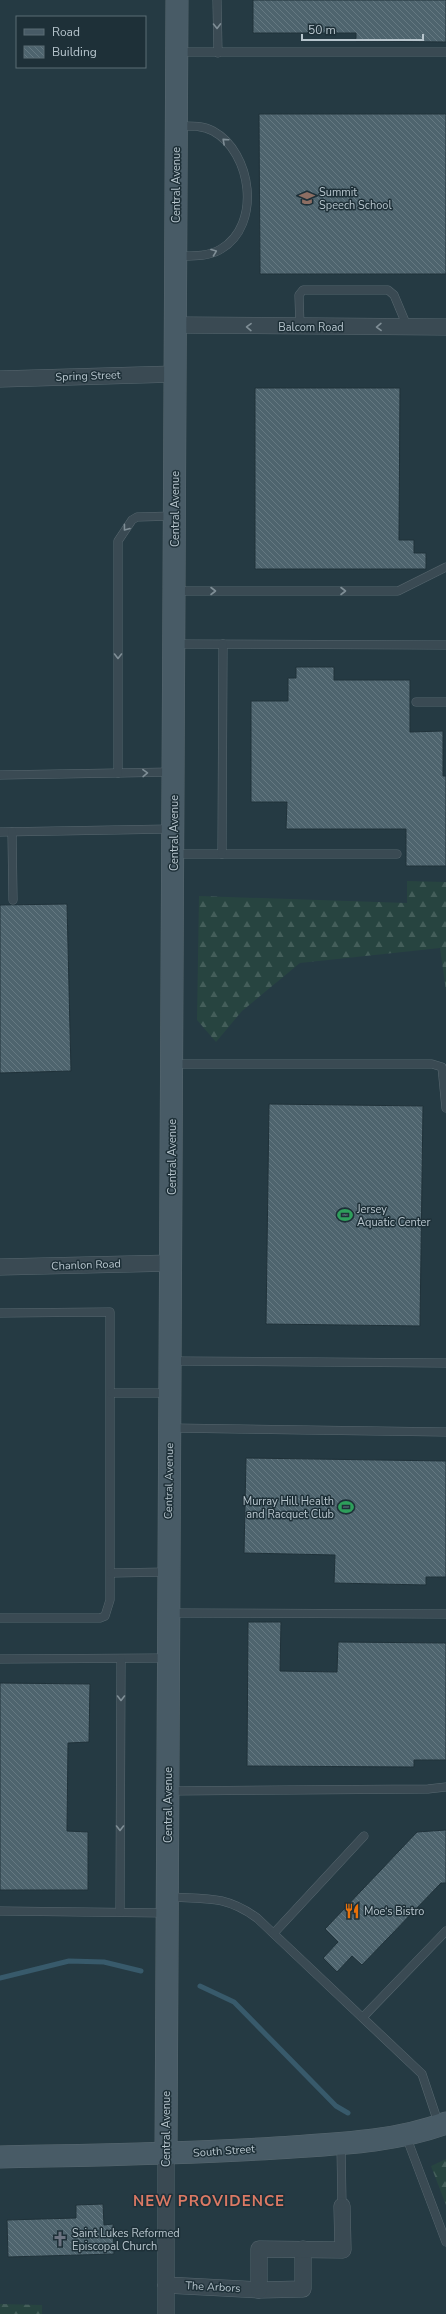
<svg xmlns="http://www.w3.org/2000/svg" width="446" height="2314" viewBox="0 0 446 2314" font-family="'Nunito Sans',sans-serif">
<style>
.forest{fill:url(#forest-firs)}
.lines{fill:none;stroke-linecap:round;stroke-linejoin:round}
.stream{stroke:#385a6b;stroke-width:5}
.building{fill:url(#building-back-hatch);stroke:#20323a}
.lane-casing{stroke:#586870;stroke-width:9}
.street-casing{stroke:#586870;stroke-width:17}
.secondary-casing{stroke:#586870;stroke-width:23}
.lane{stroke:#3a4a53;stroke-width:8}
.street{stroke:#3a4a53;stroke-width:16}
.secondary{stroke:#485b66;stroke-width:22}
.oneway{stroke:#7f8e96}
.labels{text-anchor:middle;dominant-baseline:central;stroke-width:3;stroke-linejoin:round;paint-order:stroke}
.street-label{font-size:11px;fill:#b7c5cd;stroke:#1e3038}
.poi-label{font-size:11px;fill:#b7c5cd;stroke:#1e3038;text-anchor:start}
.district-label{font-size:15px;font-weight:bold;letter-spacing:1px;fill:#db7964;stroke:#1e3038}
</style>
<defs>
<pattern id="forest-firs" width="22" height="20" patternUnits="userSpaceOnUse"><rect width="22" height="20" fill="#274440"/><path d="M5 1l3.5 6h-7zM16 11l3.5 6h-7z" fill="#445e5a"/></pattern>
<pattern id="building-back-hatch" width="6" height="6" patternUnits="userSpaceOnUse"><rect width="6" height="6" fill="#4e646e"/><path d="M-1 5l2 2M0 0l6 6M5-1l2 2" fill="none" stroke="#657982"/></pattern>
</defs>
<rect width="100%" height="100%" fill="#253a43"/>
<g class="forest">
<polygon points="407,881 446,882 446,991 440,948 300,963 242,1011 216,1042 197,1020 199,896 407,903"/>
<polygon points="446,2159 446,2205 431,2166"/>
<polygon points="0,2304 42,2305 42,2314 0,2314"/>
</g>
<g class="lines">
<g class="stream">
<polyline points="0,1978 69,1961 104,1962 141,1971"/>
<polyline points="200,1986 234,2002 336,2106 348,2113"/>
</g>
</g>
<g class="building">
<polygon points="253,0 446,0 446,42 356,41 356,33 253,33"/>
<polygon points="259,114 446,114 446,274 260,274"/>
<polygon points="255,388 400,388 399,540 414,540 414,553 426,553 426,569 255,569"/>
<polygon points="296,667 334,667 334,680 410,680 410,732 443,731 443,776 446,776 446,866 406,866 406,829 286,829 287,802 251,802 251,701 288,701 288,678 296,678"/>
<polygon points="67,904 71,1071 0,1073 0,905"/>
<polygon points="269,1104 423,1106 420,1326 266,1324"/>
<polygon points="246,1458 446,1461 446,1577 426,1577 426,1585 334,1583 335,1555 244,1553"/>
<polygon points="248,1622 281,1622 280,1671 337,1672 338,1642 446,1643 446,1760 414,1760 414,1767 247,1766"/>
<polygon points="0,1683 90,1684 89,1742 68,1743 67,1831 88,1832 88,1890 0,1890"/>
<polygon points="446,1830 446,1883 441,1883 362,1965 352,1956 337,1972 323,1958 338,1942 325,1929 417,1832"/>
<polygon points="103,2204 104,2225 113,2224 114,2254 8,2257 7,2220 76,2218 76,2205"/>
</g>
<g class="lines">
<defs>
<g id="lane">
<polyline points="217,0 218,53"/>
<polyline points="177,52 446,52"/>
<path d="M177 256C192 256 208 257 221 249 262 225 252 152 213 131 202 125 190 126 177 126"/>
<polyline points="300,327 299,295 303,290 388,290 394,295 407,326"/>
<polyline points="175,591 398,591 446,567"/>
<polyline points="175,644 446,645"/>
<polyline points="416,702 446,702"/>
<polyline points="173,772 118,773 118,541 132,520 137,517 174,516"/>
<polyline points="0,775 118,773"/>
<polyline points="0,832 171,829"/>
<polyline points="12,832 13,900"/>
<polyline points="174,854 397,854"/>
<polyline points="222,854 223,644"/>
<polyline points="173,1064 432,1064 442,1067 446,1108"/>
<polyline points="0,1313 110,1312 110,1600 105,1616 100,1618 0,1618"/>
<polyline points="171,1361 446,1363"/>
<polyline points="111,1393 169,1393"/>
<polyline points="171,1428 446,1432"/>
<polyline points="111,1573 168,1572"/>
<polyline points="169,1613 446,1614"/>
<polyline points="0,1659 167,1658"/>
<polyline points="169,1791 428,1789 446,1787"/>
<path d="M169 1897C206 1899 225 1895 257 1918L422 2074 439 2125"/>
<polyline points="0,1911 167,1913"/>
<polyline points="120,1912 121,1659"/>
<polyline points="274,1933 364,1836"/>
<polyline points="363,2017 446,1931"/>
<polyline points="406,2136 446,2242"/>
<polyline points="341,2145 342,2206"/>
</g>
<g id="street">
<polyline points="175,325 446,327"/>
<polyline points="0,379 175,374"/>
<polyline points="0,1267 172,1263"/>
<polyline points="166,2285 259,2290 303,2289 303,2249"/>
<polyline points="259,2290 259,2249 343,2250 342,2206"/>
<polyline points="166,2314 166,2155"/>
</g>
<g id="secondary">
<polyline points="166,2155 177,0"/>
<path d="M0 2157C92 2155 184 2154 276 2148 333 2144 392 2143 446 2123"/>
</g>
</defs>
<use href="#lane" class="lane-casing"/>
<use href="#street" class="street-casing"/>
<use href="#secondary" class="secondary-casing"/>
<use href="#lane" class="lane"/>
<use href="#street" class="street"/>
<use href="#secondary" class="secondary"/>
</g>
<defs><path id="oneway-chevron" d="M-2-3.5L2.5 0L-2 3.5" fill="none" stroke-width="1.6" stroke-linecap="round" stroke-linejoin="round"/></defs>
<g class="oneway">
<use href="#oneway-chevron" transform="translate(217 26) rotate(89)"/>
<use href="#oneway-chevron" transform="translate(225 141) rotate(-138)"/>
<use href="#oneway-chevron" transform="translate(214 252) rotate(-21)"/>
<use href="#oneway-chevron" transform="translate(249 327) rotate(-179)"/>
<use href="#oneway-chevron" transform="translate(379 327) rotate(179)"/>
<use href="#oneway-chevron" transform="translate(126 528) rotate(127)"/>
<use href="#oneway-chevron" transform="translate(213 591)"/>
<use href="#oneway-chevron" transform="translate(343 591)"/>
<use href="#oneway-chevron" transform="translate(118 656) rotate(90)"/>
<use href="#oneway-chevron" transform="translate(145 773) rotate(-1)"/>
<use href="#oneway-chevron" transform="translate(121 1698) rotate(90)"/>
<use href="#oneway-chevron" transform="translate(120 1828) rotate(90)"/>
</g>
<defs>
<symbol id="school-bare" viewBox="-9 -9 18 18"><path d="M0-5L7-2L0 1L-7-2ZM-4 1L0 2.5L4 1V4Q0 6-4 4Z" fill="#8d6e63" stroke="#1e3038" stroke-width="2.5" paint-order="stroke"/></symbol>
<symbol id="stadium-bare" viewBox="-9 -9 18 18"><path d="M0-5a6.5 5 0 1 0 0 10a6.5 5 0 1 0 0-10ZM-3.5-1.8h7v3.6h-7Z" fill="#2e9e5b" stroke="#1e3038" stroke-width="2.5" paint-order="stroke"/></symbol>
<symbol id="restaurant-bare" viewBox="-9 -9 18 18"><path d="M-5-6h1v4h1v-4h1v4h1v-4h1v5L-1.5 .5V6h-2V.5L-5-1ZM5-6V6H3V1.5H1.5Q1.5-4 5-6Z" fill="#e8710a" stroke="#1e3038" stroke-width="2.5" paint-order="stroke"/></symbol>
<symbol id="church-bare" viewBox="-9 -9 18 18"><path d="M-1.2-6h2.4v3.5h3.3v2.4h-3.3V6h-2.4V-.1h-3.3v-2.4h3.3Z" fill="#6b7280" stroke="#1e3038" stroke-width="2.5" paint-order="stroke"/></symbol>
</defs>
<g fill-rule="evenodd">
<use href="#school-bare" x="296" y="187" width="22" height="22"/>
<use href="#stadium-bare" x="334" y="1204" width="22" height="22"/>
<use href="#stadium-bare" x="335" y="1496" width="22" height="22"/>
<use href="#restaurant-bare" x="341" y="1900" width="22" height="22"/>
<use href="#church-bare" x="49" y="2228" width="22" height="22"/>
</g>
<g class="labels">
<g class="street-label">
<text transform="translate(176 185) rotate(-90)">Central Avenue</text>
<text x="311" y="327">Balcom Road</text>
<text transform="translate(88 376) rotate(-2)">Spring Street</text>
<text transform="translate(175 509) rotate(-90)">Central Avenue</text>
<text transform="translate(174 833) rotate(-90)">Central Avenue</text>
<text transform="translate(172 1157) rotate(-90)">Central Avenue</text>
<text transform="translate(86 1265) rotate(-2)">Chanlon Road</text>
<text transform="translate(169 1481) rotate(-89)">Central Avenue</text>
<text transform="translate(168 1805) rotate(-90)">Central Avenue</text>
<text transform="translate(166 2129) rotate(-90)">Central Avenue</text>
<text transform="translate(224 2151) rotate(-4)">South Street</text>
<text transform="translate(213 2287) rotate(3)">The Arbors</text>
</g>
<g class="poi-label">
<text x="319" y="192">Summit<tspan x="319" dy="13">Speech School</tspan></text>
<text x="357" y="1209">Jersey<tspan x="357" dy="13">Aquatic Center</tspan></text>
<text x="334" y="1501" text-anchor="end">Murray Hill Health<tspan x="334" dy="13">and Racquet Club</tspan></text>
<text x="364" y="1911">Moe‘s Bistro</text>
<text x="72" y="2233">Saint Lukes Reformed<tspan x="72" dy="13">Episcopal Church</tspan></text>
</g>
<g class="district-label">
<text x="209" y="2201">NEW PROVIDENCE</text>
</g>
</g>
<rect x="16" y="16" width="130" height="52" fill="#1e3038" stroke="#5b6c74"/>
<rect x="24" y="29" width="20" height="6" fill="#485b66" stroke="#5b6c74"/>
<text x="52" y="36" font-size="12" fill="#b7c5cd">Road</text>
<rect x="24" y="46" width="20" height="12" fill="url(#building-back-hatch)" stroke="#5b6c74"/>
<text x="52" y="56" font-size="12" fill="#b7c5cd">Building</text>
<path d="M302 34v6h121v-6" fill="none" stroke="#b7c5cd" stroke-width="2"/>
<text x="308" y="34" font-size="12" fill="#b7c5cd" stroke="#1e3038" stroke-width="3" paint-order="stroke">50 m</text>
</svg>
